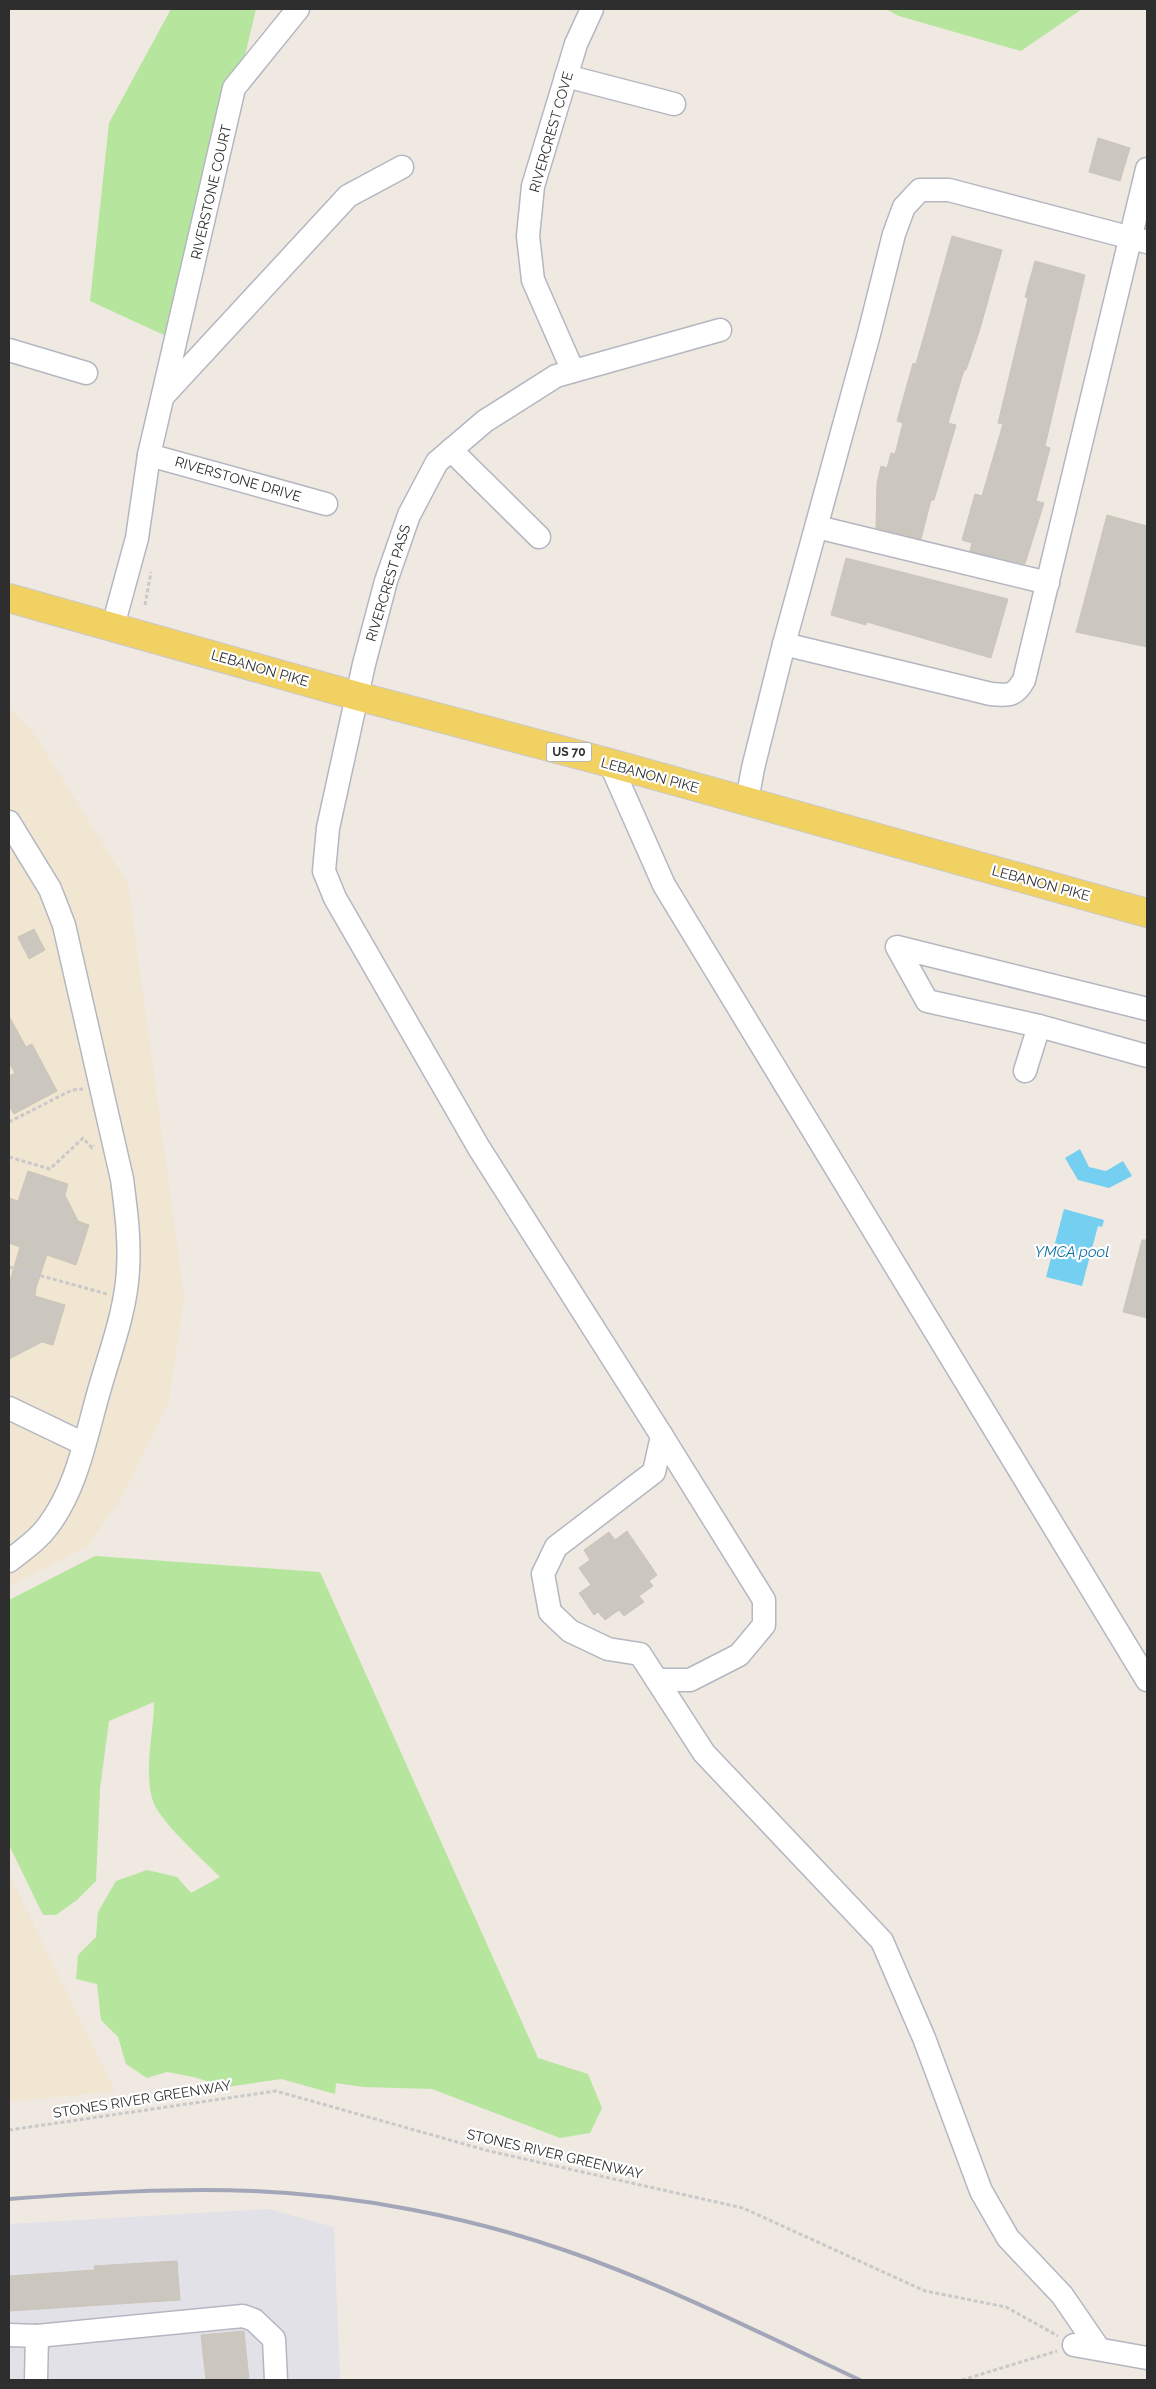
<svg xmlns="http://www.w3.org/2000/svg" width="1156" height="2389" viewBox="0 0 1156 2389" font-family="Raleway,sans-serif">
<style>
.industrial{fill:#e3e1e8}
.education{fill:#f0e6d1}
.green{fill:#b6e59e}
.water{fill:#75cff0}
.building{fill:#cbc7bf;stroke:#cbc5ba}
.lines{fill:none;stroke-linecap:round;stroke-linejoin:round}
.minor-casing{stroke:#b4b7c1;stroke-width:25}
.major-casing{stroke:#c9c9c9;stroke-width:30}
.path{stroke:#c9c9c9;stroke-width:3;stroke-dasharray:4 2.5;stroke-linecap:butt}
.minor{stroke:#fff;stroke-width:22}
.major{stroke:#f2d163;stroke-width:28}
.rail{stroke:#a3a6b8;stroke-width:4}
.labels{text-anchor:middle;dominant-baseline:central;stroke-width:4.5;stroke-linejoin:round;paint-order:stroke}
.shield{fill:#fff;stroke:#6d6d6d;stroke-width:1}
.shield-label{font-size:12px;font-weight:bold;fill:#2e2e2e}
.street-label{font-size:14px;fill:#2e2e2e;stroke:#fff}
.water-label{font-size:15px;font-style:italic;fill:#0d6fa3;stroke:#fff}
</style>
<rect width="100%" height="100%" fill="#efe9e1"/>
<polygon class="industrial" points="269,2209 334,2227 340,2380 9,2380 9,2224"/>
<g class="education">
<polygon points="9,708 35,735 128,884 184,1297 169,1401 124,1493 87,1547 9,1587"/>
<polygon points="9,1874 115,2091 9,2102"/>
</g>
<g class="green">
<polygon points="171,9 256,9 177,341 90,301 109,123"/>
<polygon points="886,9 1082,9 1021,51 899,16"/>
<path d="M95 1556 320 1572 538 2058 588 2074 602 2108 590 2133 560 2138 432 2089 363 2087 336 2083 335 2094 281 2079 227 2087 193 2077 167 2072 147 2078 126 2064 118 2037 101 2020 97 1984 76 1979 78 1955 96 1937 98 1912 116 1881 147 1870 177 1877 191 1893 220 1877C203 1859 157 1820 152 1798 144 1767 154 1732 154 1702L109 1721 100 1789 96 1881 77 1900 56 1915H43L9 1845V1600Z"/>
</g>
<g class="water">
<polygon points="1080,1149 1089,1167 1106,1171 1123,1161 1132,1176 1109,1188 1078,1180 1065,1158"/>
<polygon points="1064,1209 1104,1220 1102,1227 1098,1226 1082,1286 1046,1277"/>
</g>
<g class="building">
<polygon points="1098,138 1130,148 1120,181 1089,172"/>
<polygon points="952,236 1002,250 980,329 966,370 964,370 948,423 956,425 934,500 931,500 921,539 876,528 877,483 881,466 887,468 891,453 895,454 903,423 897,421 913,363 916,364"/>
<polygon points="1035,261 1085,275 1045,446 1050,448 1036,501 1044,503 1025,564 970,551 972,543 962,540 975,494 982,496 1003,424 998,423 1028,298 1025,297"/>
<polygon points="1107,515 1147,526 1147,647 1076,632"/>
<polygon points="846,558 1008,599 991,658 867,622 866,625 831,615"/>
<polygon points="34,929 45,950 29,959 18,937"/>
<polygon points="9,1016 26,1047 32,1044 57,1091 14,1114 9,1106 9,1076 15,1073 9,1063"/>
<polygon points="28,1171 68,1184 65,1195 78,1221 89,1225 76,1265 47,1255 36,1288 35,1296 65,1305 53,1345 42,1342 9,1359 9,1284 20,1247 9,1243 9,1198 18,1201"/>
<polygon points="1142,1240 1147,1240 1147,1318 1123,1312"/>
<polygon points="627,1531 657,1575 649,1581 653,1586 639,1596 644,1602 624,1616 619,1610 605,1620 598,1612 594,1615 579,1593 591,1585 579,1568 590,1560 584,1550 609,1532 615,1540"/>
<polygon points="177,2261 180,2300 9,2311 9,2276 95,2270 94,2266"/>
<polygon points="244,2331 249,2380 206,2380 201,2335"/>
</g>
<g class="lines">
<defs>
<g id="minor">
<polyline points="566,76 674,104"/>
<polyline points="720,330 556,376 485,421 437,462 409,515 386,581 364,664 328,828 324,871 335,898 479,1148 662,1436 654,1472 556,1547 543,1574 550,1612 570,1631 608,1649 640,1654 704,1753 882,1941 924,2038 981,2191 1008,2238 1062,2295 1099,2349"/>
<polyline points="9,350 86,373"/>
<polyline points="573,371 533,280 528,236 533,186 576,44 592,9"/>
<polyline points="165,394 348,196 402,167"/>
<polyline points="451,450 539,537"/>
<polyline points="149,455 326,504"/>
<polyline points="817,527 1048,583"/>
<polyline points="113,626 137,538 149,455 234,88 298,9"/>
<path d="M784 644 991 694C1009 696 1015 696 1024 680L1147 169"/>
<polyline points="610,763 664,885 1147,1680"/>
<polyline points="747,801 753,768 784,644 869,334 894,234 904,207 920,190 949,190 1147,242"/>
<path d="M9 822 50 889 64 925 122 1179C126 1210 130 1239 128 1270 126 1311 110 1352 99 1391 86 1436 77 1488 48 1526 38 1540 23 1550 9 1561"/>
<polyline points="1147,1009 897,947 927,1001 1039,1026 1147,1056"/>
<polyline points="1025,1071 1039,1026"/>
<polyline points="9,1408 84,1444"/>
<polyline points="657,1680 690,1680 739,1655 764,1625 764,1600 662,1436"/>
<polyline points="9,2335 37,2336 36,2380"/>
<polyline points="37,2336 243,2316 254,2320 274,2339 276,2380"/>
<polyline points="1074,2345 1147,2358"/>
</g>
<polyline id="major" points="9,598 357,696 610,763 1147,913"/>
</defs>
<use href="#minor" class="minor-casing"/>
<use href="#major" class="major-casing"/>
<g class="path">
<polyline points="145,605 151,572"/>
<polyline points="9,1122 72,1090 83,1089"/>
<polyline points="9,1157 50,1169 83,1138 92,1148 94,1145"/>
<polyline points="9,1267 107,1294"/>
<polyline points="9,2130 276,2091 489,2151 743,2208 925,2291 1006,2307 1058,2336"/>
<polyline points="962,2380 1057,2351"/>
</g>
<use href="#minor" class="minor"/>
<use href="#major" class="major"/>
<path class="rail" d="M9 2199C90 2193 172 2188 253 2191 356 2195 470 2217 567 2251 668 2286 764 2335 860 2380"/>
</g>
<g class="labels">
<rect class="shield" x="546.5" y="742.5" width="45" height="19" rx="4"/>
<g class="shield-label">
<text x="569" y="752">US 70</text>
</g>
<g class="street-label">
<text transform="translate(551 132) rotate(-74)">RIVERCREST COVE</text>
<text transform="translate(211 192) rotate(-77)">RIVERSTONE COURT</text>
<text transform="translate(238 479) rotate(16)">RIVERSTONE DRIVE</text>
<text transform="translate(388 583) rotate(-73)">RIVERCREST PASS</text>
<text transform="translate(260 668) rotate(16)">LEBANON PIKE</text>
<text transform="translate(650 775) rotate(15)">LEBANON PIKE</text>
<text transform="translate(1041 883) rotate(15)">LEBANON PIKE</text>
<text transform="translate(142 2099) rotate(-9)">STONES RIVER GREENWAY</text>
<text transform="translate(555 2154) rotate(13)">STONES RIVER GREENWAY</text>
</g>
<g class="water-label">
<text x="1072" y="1252">YMCA pool</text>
</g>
</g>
<rect width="1156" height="2389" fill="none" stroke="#2e2e2e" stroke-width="20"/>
</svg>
